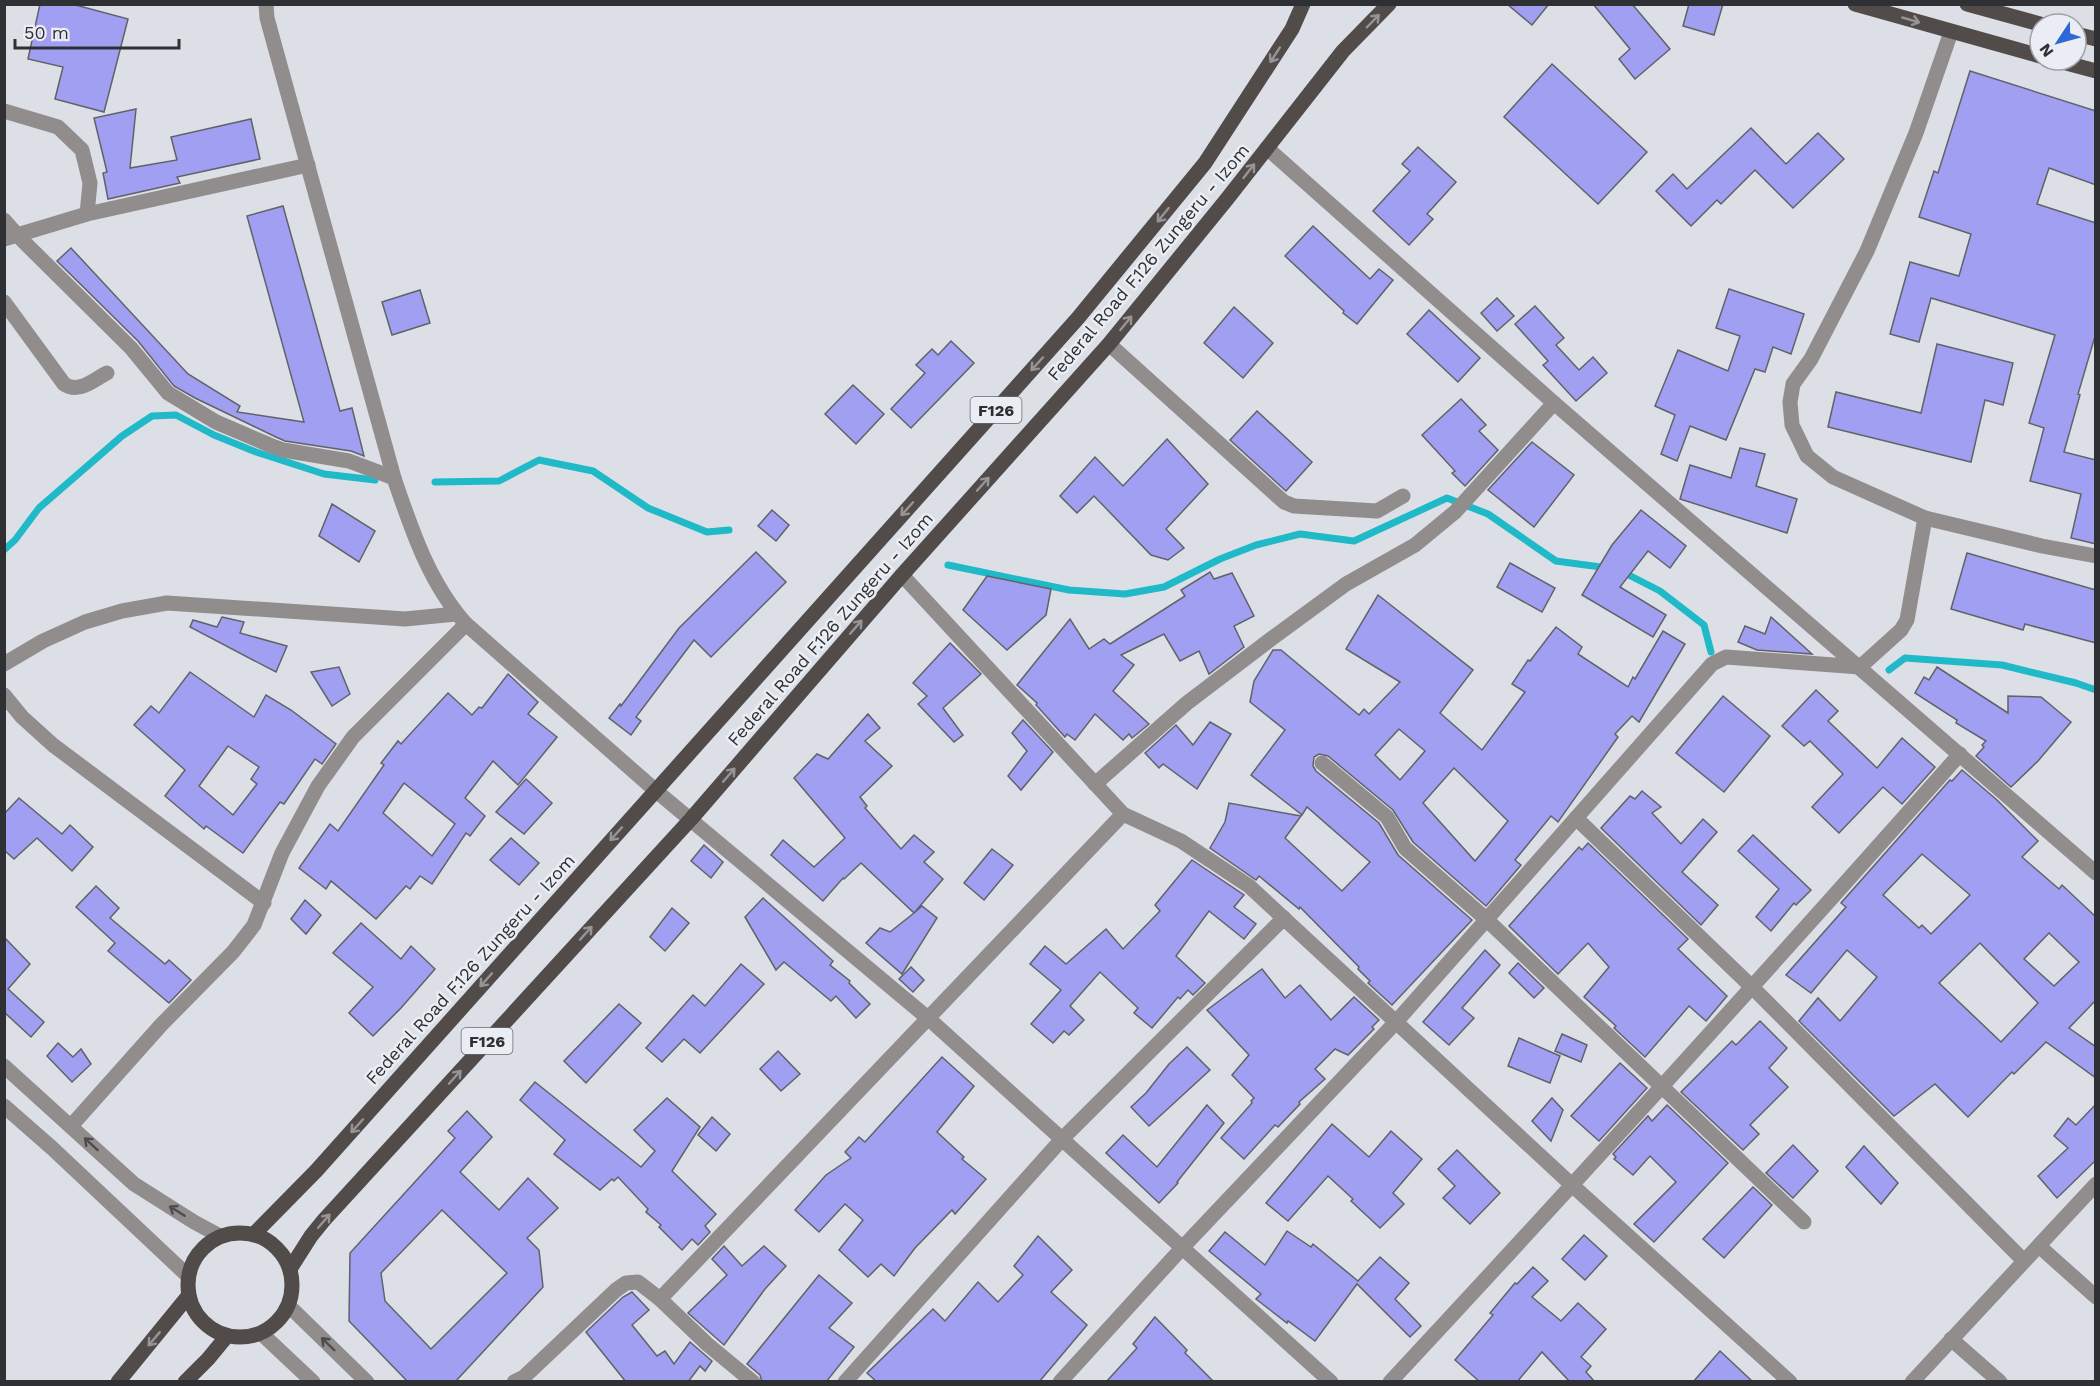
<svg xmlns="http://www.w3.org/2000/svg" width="2100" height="1386" viewBox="0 0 2100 1386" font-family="'Work Sans',sans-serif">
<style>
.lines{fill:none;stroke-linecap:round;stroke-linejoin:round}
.stream{stroke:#20b9c7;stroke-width:7}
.building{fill:#a09ff1;stroke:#616269;stroke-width:1.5;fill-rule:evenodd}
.minor{stroke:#918d8c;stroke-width:15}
.major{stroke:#514b49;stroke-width:15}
.oneway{stroke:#969496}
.oneway2{stroke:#4c4c4e}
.labels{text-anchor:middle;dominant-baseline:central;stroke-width:5;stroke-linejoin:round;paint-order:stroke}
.shield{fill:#ebedf4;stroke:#67696d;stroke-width:1.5}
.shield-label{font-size:16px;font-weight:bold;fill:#2f3033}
.street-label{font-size:18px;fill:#2f3033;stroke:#ebedf4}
</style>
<rect width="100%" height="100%" fill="#dddfe7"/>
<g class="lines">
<g class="stream">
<polyline points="435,482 499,481 539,460 593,471 648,508 707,532 729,530"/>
<polyline points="4,550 15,540 39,508 122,436 152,416 176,415 214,435 256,452 324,474 375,480"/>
<polyline points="948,565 1069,590 1125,594 1164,587 1220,559 1256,545 1300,534 1354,541 1447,498 1488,514 1556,561 1608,568"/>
<polyline points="1621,571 1660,591 1704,625 1711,652"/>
<polyline points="1889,670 1905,658 2002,665 2076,683 2096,690"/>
</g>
</g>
<g class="building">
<polygon points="40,4 72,4 128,19 104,112 55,99 63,67 28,59"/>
<polygon points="1507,4 1549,4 1532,25"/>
<polygon points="1593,4 1632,4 1670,49 1635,79 1619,59 1630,49"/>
<polygon points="1689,4 1723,4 1714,35 1683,26"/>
<polygon points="1552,64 1647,152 1598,204 1504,117"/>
<polygon points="1970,71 2096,111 2096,185 2049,168 2037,204 2096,223 2096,333 2078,394 2080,395 2064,452 2096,460 2096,544 2071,538 2081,494 2030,481 2044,428 2029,423 2055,335 1931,298 1919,342 1890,334 1910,262 1959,276 1971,234 1919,217 1934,171 1938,173"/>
<polygon points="136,109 130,168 177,160 171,137 251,119 260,159 177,177 180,183 108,199 103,173 107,172 94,118"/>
<polygon points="1751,128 1786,164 1818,133 1844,159 1793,208 1755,170 1721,204 1717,200 1691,226 1656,191 1673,174 1687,189"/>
<polygon points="1418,147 1456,182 1427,214 1433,219 1409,245 1373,211 1410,171 1402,164"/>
<polygon points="283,206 340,411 352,408 364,456 351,451 285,441 276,437 195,398 174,386 138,341 57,261 71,248 188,374 240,406 237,412 304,422 247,216"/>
<polygon points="1313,226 1370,279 1379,269 1393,280 1357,324 1343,313 1344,311 1285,256"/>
<polygon points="1729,289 1804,314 1791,354 1773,347 1765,372 1755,369 1726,440 1690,426 1677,461 1661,454 1675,415 1655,406 1678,350 1728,371 1740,336 1716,328"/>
<polygon points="420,290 430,323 392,335 382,302"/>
<polygon points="1497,298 1514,316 1497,331 1481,313"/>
<polygon points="1535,306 1564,338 1556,345 1579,370 1593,357 1607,373 1576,401 1543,365 1548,361 1515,324"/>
<polygon points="1234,307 1273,343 1243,378 1204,343"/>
<polygon points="1429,310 1480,358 1458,382 1407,334"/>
<polygon points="951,341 974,363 911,428 891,409 925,373 916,365 932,349 938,355"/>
<polygon points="1937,344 2013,363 2003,405 1985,400 1971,462 1828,427 1836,392 1921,413"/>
<polygon points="853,385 884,414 856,444 825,414"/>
<polygon points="1461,399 1486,425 1479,431 1498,450 1465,486 1452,473 1455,471 1422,435"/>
<polygon points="1257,411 1312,462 1286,491 1230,440"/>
<polygon points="1167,439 1208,484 1166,529 1184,548 1168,560 1151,555 1094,496 1077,513 1060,496 1095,457 1123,486"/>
<polygon points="1532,442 1574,475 1534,527 1488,490"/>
<polygon points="1740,448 1765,454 1756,486 1797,499 1787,533 1680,499 1690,465 1731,478"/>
<polygon points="332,504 375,531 359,562 319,536"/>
<polygon points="772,510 789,525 776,541 758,526"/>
<polygon points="1641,510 1686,546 1670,568 1648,551 1620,587 1666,615 1653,637 1582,595 1612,545"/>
<polygon points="756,552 786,582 711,657 694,640 636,717 641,721 631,735 609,718 620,704 621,706 679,628"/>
<polygon points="1967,553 2096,590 2096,643 2025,624 2023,630 1951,609"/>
<polygon points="1510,563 1555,588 1542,612 1497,587"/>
<polygon points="1210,572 1214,579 1232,573 1254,616 1234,626 1244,647 1209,674 1199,651 1180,661 1164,634 1121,655 1134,665 1113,691 1149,724 1132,738 1129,734 1123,740 1095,714 1075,740 1067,734 1065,737 1036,705 1037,703 1017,685 1070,619 1089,649 1104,639 1110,644 1185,596 1181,590"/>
<polygon points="987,576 1051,589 1046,615 1007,650 963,610"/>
<path d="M1378 595 1473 670 1440 713 1482 750 1525 692 1512 684 1528 660 1530 661 1556 627 1582 647 1578 654 1628 687 1633 677 1635 679 1663 631 1685 644 1639 722 1632 716 1615 734 1618 737 1558 822 1551 816 1515 860 1521 865 1486 906 1413 842 1393 810 1328 756 1319 754 1314 757 1313 766 1316 771 1379 823 1398 855 1472 920 1392 1005 1368 983 1370 981 1358 969 1359 967 1300 907 1299 909 1259 876 1256 880 1210 848 1225 822 1229 803 1301 816 1285 838 1342 891 1370 862 1307 807 1302 815 1251 775 1285 730 1250 702 1254 681 1273 650H1281L1359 715 1364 709 1369 714 1400 682 1346 649ZM1399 729 1425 751 1400 780 1375 755ZM1454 768 1508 821 1475 861 1423 803Z"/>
<polygon points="222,617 244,622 240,633 287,646 276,672 190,627 193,620 217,627"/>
<polygon points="1771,617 1812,654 1757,650 1738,642 1745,626 1765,634"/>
<polygon points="950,643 981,674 943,708 963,735 954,742 918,704 927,696 913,683"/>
<polygon points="339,667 350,694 332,706 311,672"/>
<polygon points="1937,667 2008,713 2008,696 2041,697 2071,722 2038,761 2011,787 1976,756 1984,747 1982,745 1986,741 1956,723 1957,720 1915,693 1924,677 1929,680"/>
<path d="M190 672 254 717 266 695 291 710 336 744 322 764 315 759 284 804 280 802 243 853 206 826 204 829 165 796 185 770 134 725 151 706 159 713ZM228 746 259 767 251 779 257 784 233 815 199 786Z"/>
<path d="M508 674 538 702 528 714 557 737 518 785 493 761 465 798 485 816 470 836 466 833 432 884 420 876 410 889 406 886 376 919 331 881 326 889 299 868 330 824 338 831 384 765 381 763 398 741 401 744 448 693 472 715 479 707 482 708ZM404 783 455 824 432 856 383 813Z"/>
<polygon points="1816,690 1838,711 1828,721 1877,768 1902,738 1935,767 1902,804 1883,787 1839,833 1812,807 1843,774 1810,741 1804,746 1782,726"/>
<polygon points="1723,696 1770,736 1724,792 1676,753"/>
<polygon points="868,714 880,728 865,741 892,766 860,797 867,806 865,808 901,849 914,835 934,852 924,862 943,879 914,913 922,906 937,918 902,974 866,943 880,928 890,932 914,913 861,863 844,879 843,878 823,901 771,855 783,840 814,867 845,838 794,778 817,754 828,759"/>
<polygon points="1023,720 1053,752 1021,790 1008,776 1027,751 1012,733"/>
<polygon points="1210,722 1231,734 1197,789 1163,764 1159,768 1145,753 1176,725 1193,745"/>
<path d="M1962 770 1997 800 2038 841 2022 857 2059 889 2062 885 2096 917V1000L2069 1028 2096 1047V1078L2046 1042 2014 1074 2012 1072 1968 1117 1935 1084 1894 1116 1799 1021 1818 998 1840 1021 1877 977 1847 950 1811 993 1786 975 1846 907 1841 903 1950 780 1952 781ZM1922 854 1970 895 1931 934 1922 925 1919 928 1883 895ZM2049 933 2079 962 2054 986 2024 959ZM1980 943 2038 1003 2001 1042 1939 983Z"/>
<polygon points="526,779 552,803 524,834 496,812"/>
<polygon points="1642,791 1661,807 1652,813 1681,844 1703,819 1717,832 1682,872 1718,905 1701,925 1601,828 1630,796 1635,799"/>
<polygon points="19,798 62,834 70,825 93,847 72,871 37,838 14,859 4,850 4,814"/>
<polygon points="1753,835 1811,890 1796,905 1794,903 1771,931 1756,917 1779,889 1738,851"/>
<polygon points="511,838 539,863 519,885 490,860"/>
<polygon points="1588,843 1688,939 1678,949 1727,996 1706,1021 1689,1006 1645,1057 1614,1028 1616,1026 1584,997 1609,967 1588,943 1558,974 1509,926 1579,847 1582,850"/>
<polygon points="704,845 723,862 711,878 691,861"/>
<polygon points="992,849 1013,865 984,900 964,883"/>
<polygon points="1192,860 1244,895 1234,907 1256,924 1244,939 1209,911 1176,956 1205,983 1193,995 1188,990 1180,999 1178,997 1152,1028 1134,1013 1138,1008 1100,972 1070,1006 1084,1020 1069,1035 1064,1031 1053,1043 1031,1024 1061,990 1030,964 1045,946 1066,964 1106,929 1123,949 1160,911 1155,905"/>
<polygon points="96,886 119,908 110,918 165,964 169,960 191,980 169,1003 108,951 115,943 76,907"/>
<polygon points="763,898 833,961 830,965 850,981 849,983 870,1004 856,1018 836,996 831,1001 784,962 776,970 745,917"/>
<polygon points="305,900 321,915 306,934 291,919"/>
<polygon points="672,908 689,923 665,951 650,937"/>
<polygon points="361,923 401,959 411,946 435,969 401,1008 373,1036 349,1013 373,987 333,953"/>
<polygon points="4,937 30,964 8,989 44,1022 31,1037 4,1012"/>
<polygon points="1485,950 1500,965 1462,1008 1474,1018 1449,1045 1423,1022"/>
<polygon points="1518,963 1544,988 1534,998 1509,973"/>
<polygon points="741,964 764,984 700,1053 684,1039 662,1062 646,1048 693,995 705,1006"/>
<polygon points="911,967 924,980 913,992 899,979"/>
<polygon points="1262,969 1285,998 1300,985 1331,1020 1354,997 1379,1020 1372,1027 1374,1029 1348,1055 1335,1049 1315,1069 1325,1079 1299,1102 1300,1104 1278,1127 1275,1125 1244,1159 1221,1138 1252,1103 1251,1101 1254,1098 1232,1075 1249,1055 1207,1010"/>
<polygon points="619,1004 641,1023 586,1083 564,1061"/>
<polygon points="1760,1021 1787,1048 1769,1068 1788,1087 1750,1125 1759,1134 1743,1150 1681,1092 1732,1041 1736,1045"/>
<polygon points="1562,1034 1587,1045 1581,1062 1555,1051"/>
<polygon points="1519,1038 1560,1056 1550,1083 1508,1066"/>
<polygon points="58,1043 73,1057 81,1049 91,1064 72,1082 47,1056"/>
<polygon points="1187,1047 1210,1070 1149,1126 1131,1107 1146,1093 1169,1064"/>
<polygon points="778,1051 800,1074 781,1091 760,1069"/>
<polygon points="942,1057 974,1086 937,1132 964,1157 962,1159 986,1179 955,1214 952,1210 915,1248 894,1276 881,1264 868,1277 839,1250 863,1220 845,1204 819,1232 795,1210 826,1175 851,1158 845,1152 859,1137 865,1142"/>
<polygon points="1620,1063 1647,1088 1599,1141 1571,1116"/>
<polygon points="535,1082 641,1167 655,1151 634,1130 667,1098 700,1127 672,1171 716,1214 705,1226 710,1232 698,1245 692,1239 682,1250 659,1227 661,1225 646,1212 648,1209 618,1177 614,1181 612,1179 600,1190 554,1154 565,1140 520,1100"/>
<polygon points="1552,1098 1563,1110 1551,1141 1532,1121"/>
<polygon points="2096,1104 2096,1160 2057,1198 2038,1176 2068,1148 2054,1136 2068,1118 2076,1125"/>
<polygon points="1207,1105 1224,1123 1177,1182 1178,1183 1159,1203 1106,1153 1123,1135 1157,1167"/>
<polygon points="1667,1105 1728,1163 1654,1242 1634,1224 1676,1182 1650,1156 1633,1175 1614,1159 1616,1157 1613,1154 1648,1116 1652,1121"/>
<path d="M467 1111 492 1137 460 1172 499 1210 528 1178 558 1208 527 1238 539 1250 543 1287 455 1382H408L349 1321 350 1253 455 1138 448 1131ZM442 1210 507 1273 431 1349 385 1301 381 1273Z"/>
<polygon points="712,1117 730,1134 716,1151 698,1135"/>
<polygon points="1332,1124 1369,1157 1391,1131 1422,1159 1393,1193 1404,1204 1380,1228 1351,1201 1353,1199 1328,1176 1288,1221 1266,1203"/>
<polygon points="1793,1145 1818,1171 1793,1198 1766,1173"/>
<polygon points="1864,1146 1898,1183 1881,1204 1846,1167"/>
<polygon points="1457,1150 1500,1193 1470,1224 1443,1198 1455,1186 1438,1169"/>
<polygon points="1753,1187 1772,1205 1724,1258 1703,1239"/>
<polygon points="1287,1231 1311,1247 1313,1244 1358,1281 1380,1257 1409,1283 1395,1299 1421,1326 1410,1337 1357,1284 1315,1341 1288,1321 1287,1323 1256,1299 1261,1294 1209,1251 1225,1232 1265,1265"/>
<polygon points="1584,1235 1607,1256 1585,1280 1562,1259"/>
<polygon points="1038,1236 1072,1270 1051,1292 1087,1325 1039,1382 877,1382 867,1373 933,1309 945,1321 978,1282 998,1302 1023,1275 1014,1266"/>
<polygon points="724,1246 742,1266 764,1246 786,1266 765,1289 724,1345 688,1313 727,1275 712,1259"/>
<polygon points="1533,1267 1548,1281 1532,1297 1561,1321 1578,1303 1606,1329 1581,1357 1591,1366 1586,1372 1595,1382 1570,1382 1542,1352 1517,1382 1480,1382 1455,1360 1493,1315 1490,1313 1515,1283 1517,1284"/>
<polygon points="819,1275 852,1303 829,1328 854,1347 826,1382 762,1382 760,1375 747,1364"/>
<polygon points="632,1292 649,1310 632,1325 657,1356 665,1351 674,1364 690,1342 712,1361 705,1371 700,1366 688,1382 626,1382 586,1332 623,1297"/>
<polygon points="1155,1317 1187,1350 1185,1353 1214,1382 1106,1382 1137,1348 1133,1344"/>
<polygon points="1720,1351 1753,1382 1693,1382"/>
</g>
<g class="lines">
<g class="minor">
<path d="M266 4 267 18 394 478C411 528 429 583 466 624L655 790 929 1019 1331 1382"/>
<polyline points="1951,32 1916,133 1867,251 1811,359 1793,384 1790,402 1792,425 1807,456 1833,477 1925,518 2042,546 2096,556"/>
<polyline points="4,111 58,127 82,150 90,183 87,214"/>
<polyline points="1267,148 1554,403 2096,873"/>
<polyline points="4,220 18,236 131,348 168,393 216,422 272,446 283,450 349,461 394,478"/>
<polyline points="4,239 87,214 308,165"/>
<path d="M4 302 64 384C79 394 93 380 107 373"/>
<polyline points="1109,344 1284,502 1294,506 1377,511 1403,496"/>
<polyline points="902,575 1123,814 1181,841 1249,886 1573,1186 1790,1382"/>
<polyline points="4,664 43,641 85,622 122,611 167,603 405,619 456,614"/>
<polyline points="4,695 22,717 53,745 264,903"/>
<polyline points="1322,763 1387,817 1405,848 1486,919 1804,1222"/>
<polyline points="1095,784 1187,703 1271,639 1346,584 1415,545 1455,512 1554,403"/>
<polyline points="1576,818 1753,988 2024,1261"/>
<polyline points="4,1066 134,1184 194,1222 220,1236"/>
<polyline points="4,1106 52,1148 188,1276"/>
<polyline points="71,1126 161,1025 233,952 254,925 282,853 318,786 353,737 466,624"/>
<polyline points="2039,1246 2096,1297"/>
<polyline points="660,1299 1123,814"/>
<polyline points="289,1306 367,1382"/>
<polyline points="262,1334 313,1382"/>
<polyline points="1951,1339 2000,1382"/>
<polyline points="514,1382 524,1377 616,1290 626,1283 638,1282 660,1299 707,1344 753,1382"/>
<polyline points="845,1382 1063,1138 1284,918"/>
<polyline points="1060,1382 1183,1247 1396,1022 1712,664 1726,657 1860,667 1901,630 1907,620 1925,518"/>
<path d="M1390 1382C1583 1175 1773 965 1960 754"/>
<polyline points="1912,1382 2096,1184"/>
</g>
<g class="major">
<polyline points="1855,4 2040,56"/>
<polyline points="1967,4 2040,24"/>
<polyline points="2076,34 2096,39"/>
<polyline points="2055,60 2096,71"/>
<circle cx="240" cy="1285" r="52"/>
<polyline points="254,1234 316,1171 1078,318 1205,163 1292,29 1303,4"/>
<polyline points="290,1269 311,1236 324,1220 691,819 902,575 1109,344 1227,199 1343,51 1389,4"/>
<polyline points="118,1382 189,1295"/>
<polyline points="185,1382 208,1359 227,1336"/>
</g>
</g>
<defs><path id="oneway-shaft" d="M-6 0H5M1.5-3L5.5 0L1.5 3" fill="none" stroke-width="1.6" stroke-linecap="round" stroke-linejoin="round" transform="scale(1.5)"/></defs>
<g class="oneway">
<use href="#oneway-shaft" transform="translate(1911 20) rotate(16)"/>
<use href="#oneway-shaft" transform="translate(1373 21) rotate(-46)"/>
<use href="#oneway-shaft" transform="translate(1275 55) rotate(123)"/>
<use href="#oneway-shaft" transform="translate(1249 171) rotate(-52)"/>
<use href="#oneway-shaft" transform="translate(1163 215) rotate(129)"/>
<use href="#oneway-shaft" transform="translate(1126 323) rotate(-51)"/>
<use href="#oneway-shaft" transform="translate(1037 364) rotate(132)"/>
<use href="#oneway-shaft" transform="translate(983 484) rotate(-48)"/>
<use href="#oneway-shaft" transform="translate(907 509) rotate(132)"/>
<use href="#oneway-shaft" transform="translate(856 627) rotate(-49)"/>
<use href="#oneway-shaft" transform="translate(729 775) rotate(-49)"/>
<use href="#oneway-shaft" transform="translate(616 834) rotate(132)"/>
<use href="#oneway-shaft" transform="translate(586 933) rotate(-48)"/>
<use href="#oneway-shaft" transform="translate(486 980) rotate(132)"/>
<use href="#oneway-shaft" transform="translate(455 1077) rotate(-48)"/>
<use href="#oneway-shaft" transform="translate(357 1126) rotate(132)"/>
<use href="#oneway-shaft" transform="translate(324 1221) rotate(-49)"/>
<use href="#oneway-shaft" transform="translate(154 1339) rotate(130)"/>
</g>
<g class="oneway2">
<use href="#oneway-shaft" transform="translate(91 1144) rotate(-137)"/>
<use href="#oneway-shaft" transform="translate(177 1211) rotate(-148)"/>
<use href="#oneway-shaft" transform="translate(328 1344) rotate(-136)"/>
</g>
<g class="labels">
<g class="shield">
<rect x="970.5" y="397" width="51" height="26" rx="4.5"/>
<rect x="461.5" y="1028" width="51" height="26" rx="4.5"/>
</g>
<g class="shield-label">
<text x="996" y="410">F126</text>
<text x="487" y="1041">F126</text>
</g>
<g class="street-label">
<text transform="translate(1148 262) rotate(-50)">Federal Road F.126 Zungeru - Izom</text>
<text transform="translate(830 629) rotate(-49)">Federal Road F.126 Zungeru - Izom</text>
<text transform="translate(470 969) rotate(-48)">Federal Road F.126 Zungeru - Izom</text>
</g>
</g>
<rect width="2100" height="1386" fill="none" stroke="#2f3033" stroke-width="12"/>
<g transform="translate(2058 42) rotate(234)"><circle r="28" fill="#ebedf4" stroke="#a0a1a7" stroke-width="1.5"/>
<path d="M0-4.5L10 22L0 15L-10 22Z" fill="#2d68d6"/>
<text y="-9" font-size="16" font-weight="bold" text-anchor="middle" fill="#2f3033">N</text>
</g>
<path d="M15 39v9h164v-9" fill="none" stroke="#2f3033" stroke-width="3"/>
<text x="24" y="39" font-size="18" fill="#2f3033" stroke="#ebedf4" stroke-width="4.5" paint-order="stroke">50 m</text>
</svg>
